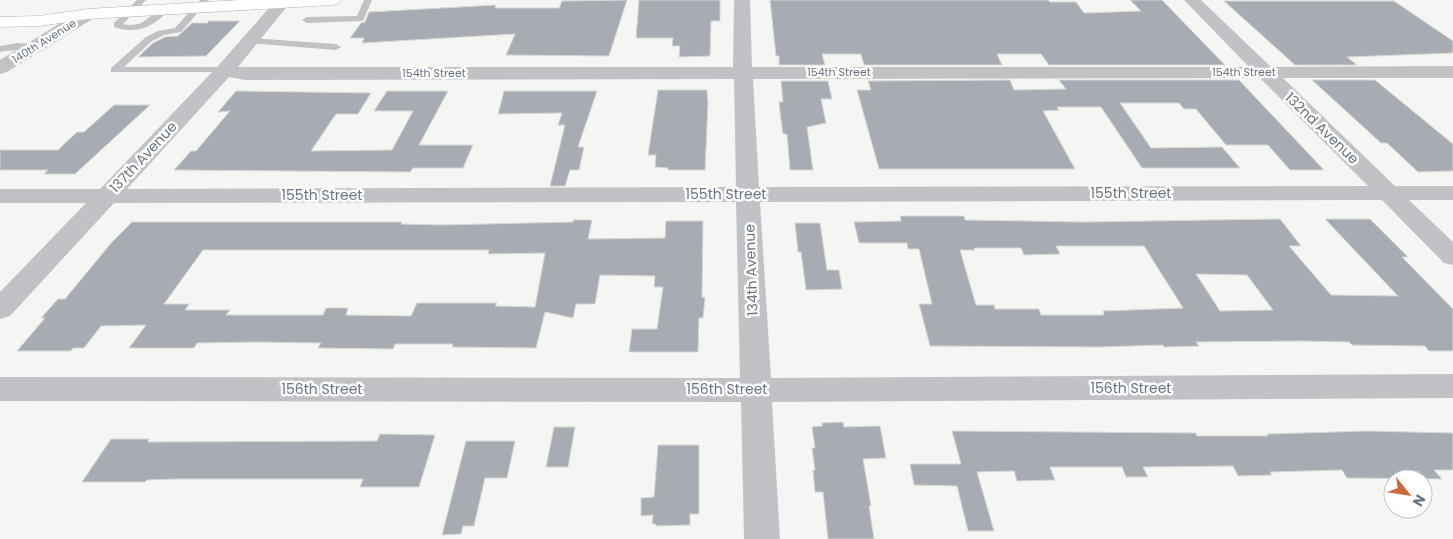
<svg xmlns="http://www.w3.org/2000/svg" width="1453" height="539" viewBox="0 0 1453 539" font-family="Poppins,sans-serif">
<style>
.building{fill:#a7acb2;stroke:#d7d7d5;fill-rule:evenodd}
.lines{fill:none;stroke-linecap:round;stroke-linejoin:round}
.primary-casing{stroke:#b1b4b8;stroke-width:1}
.lane{fill:#c0c2c6;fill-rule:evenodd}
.street{fill:#c0c2c6;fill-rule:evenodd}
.primary{fill:#fff;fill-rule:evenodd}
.labels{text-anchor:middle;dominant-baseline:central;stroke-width:5;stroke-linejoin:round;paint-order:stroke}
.far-street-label{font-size:11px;fill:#697480;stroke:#fff}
.street-label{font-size:14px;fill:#697480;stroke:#fff}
</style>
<rect width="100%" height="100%" fill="#f5f6f3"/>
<g class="building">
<polygon points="627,0 609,56 506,55 515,34 362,43 364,38 350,38 361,23 365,22 369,12 496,5 495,8 559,8 562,1"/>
<polygon points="639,0 720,0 720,21 711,21 710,56 679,57 680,46 672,46 673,38 636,38"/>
<polygon points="770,0 1048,0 1050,2 1076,2 1084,13 1141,11 1130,0 1162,0 1225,65 1049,65 1041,54 997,54 1002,65 864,65 861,54 822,54 825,65 779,65 779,56 776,56"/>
<polygon points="1224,1 1394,1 1453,41 1453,53 1347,57 1357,65 1295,65"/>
<polygon points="209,21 240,21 206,56 138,57 153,43 165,37 178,36 192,23 207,23"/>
<polygon points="1010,80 1014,90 1066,89 1059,80 1239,80 1324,170 1290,170 1268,145 1226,145 1196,109 1184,109 1179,103 1120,103 1151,148 1222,147 1240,168 1142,168 1101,107 1057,107 1059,110 1043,111 1075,169 879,169 857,90 871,90 868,81"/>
<polygon points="1312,80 1375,80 1453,144 1453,171 1418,172 1387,143 1381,143"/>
<polygon points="781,81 828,81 832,99 821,99 826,123 807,127 813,170 790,170 787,134 783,134 780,112 779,102 783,102"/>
<polygon points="658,90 707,90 708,103 705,170 668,170 668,168 655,167 656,155 648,155"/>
<polygon points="236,91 371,93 358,114 336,114 311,151 392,150 413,111 374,111 387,91 448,91 419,145 473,145 463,168 413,168 410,172 174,170 191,151 196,151 230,111 218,112"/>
<polygon points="504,91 597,91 578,147 584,147 579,170 570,170 565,186 550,186 565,125 558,125 562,113 498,114"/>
<polygon points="114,105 150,105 75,174 44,174 48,170 0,170 0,150 58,150 77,132 84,132"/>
<path d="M900 216H964L965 220 1083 222 1280 219 1301 246H1289L1331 295 1398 296 1325 219H1370L1408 257H1402L1453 309V351H1429L1425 346 1352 345 1349 342 1303 341 1196 342 1199 346 1164 347 1163 345 1099 347 930 346 919 304H932L919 249H908L907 243H859L854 222 901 221ZM1056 246H1144L1183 308 1103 311 1104 315H1041L1039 309H995L994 305H976L960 250H975L974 248H1021L1024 255 1060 254ZM1196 274 1247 275 1273 310 1220 311Z"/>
<path d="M573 220H592L588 239 665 238 666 221H703L702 297 705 298 703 318H699L698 352H629L632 329H657L663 287H654L655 276 600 275 595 304H576L573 318 545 312 536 348 452 347 453 344H395L393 349 318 348 321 343 256 342 197 343 194 348H129L146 325 101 326 84 348H73L71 351H17L45 318H41L58 299H65L112 242 132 222H402L401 224 441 225 573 222ZM203 250H489L488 254 545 253 535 307 495 306 497 303H417L411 316 346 315 348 308H326L323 315H226L230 310H185L189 304H164Z"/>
<polygon points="795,223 820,223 827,270 839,270 842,289 806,290 801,252 798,252"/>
<polygon points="843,422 844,427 880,426 886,458 863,459 871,506 869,506 874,539 828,539 823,492 815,492 813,470 815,470 812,448 815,448 812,427 822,426 822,423"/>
<polygon points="554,427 575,427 568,467 546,467"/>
<polygon points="952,431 1196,433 1197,436 1268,436 1267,434 1367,431 1453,433 1453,470 1434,470 1442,479 1347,478 1342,470 1270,472 1272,475 1238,476 1233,466 1143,467 1148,477 1126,477 1122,467 1050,467 1055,480 1017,481 1014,471 977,472 994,531 968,531 957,486 914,485 910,464 961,464"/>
<polygon points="380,434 435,435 419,487 360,487 363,479 177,479 147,480 145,482 82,482 111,439 149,439 148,442 377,441"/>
<polygon points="466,441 515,441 507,478 485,478 474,526 463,526 461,534 442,535"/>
<polygon points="658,445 699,445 699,514 690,514 690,525 656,526 656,524 652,524 653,515 641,516 641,498 654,497"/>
</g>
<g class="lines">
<defs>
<polygon id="primary" points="240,0 341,0 338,4 332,5 88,19 39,26 0,27 0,17 39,16 88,9"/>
</defs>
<use href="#primary" class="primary-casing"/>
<g class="lane">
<path d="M137 0H146L123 24C148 30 154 5 168 7L169 9C155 27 136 35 114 27V23Z"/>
<polygon points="200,0 209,0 181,32 164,35 152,41 124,67 225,67 230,70 229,72 111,72 111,68 146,37 158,31 175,28"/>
<polygon points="364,0 372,0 363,21 307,23 302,20 307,17 357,16"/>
<polygon points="249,38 336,44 341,47 336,50 246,43 246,39"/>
<path d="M17 43 33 44 38 47C33 50 9 50 0 52V46Z"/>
</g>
<g class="street">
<path d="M276 0H288L290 3 238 67H733L734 0H750L752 67H1249L1184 0H1201L1271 67 1453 66V78H1283L1395 186H1453V200H1409L1453 242V265L1444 263 1382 200 760 202 771 378 1453 374V398L772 402 780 539H744L741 402 0 401V377L740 378 736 202 114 203 10 316 0 319V292L86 203H0V189H100L218 66ZM229 77 245 80 734 79 736 187 127 189ZM1260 78 1368 186 759 187 753 79Z"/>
<polygon points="88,9 94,10 97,14 94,18 7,72 0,74 0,60 82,10"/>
</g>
<use href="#primary" class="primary"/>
</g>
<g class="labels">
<g class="far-street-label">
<text transform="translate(44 41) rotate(-32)">140th Avenue</text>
<text x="839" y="72">154th Street</text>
<text x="1244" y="72">154th Street</text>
<text x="434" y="73">154th Street</text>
</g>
<g class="street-label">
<text transform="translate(1322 128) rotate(44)">132nd Avenue</text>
<text transform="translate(143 157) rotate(-47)">137th Avenue</text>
<text x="1131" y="193">155th Street</text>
<text x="726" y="194">155th Street</text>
<text x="322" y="195">155th Street</text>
<text transform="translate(751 270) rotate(-92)">134th Avenue</text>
<text x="1131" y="388">156th Street</text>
<text x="322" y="389">156th Street</text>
<text x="727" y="389">156th Street</text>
</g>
</g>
<g transform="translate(1408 494) rotate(120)"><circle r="24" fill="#ffffff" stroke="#c3c7cc"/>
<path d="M0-4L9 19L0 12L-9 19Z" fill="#cd683c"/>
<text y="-8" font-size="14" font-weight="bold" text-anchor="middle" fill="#697480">N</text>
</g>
</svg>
